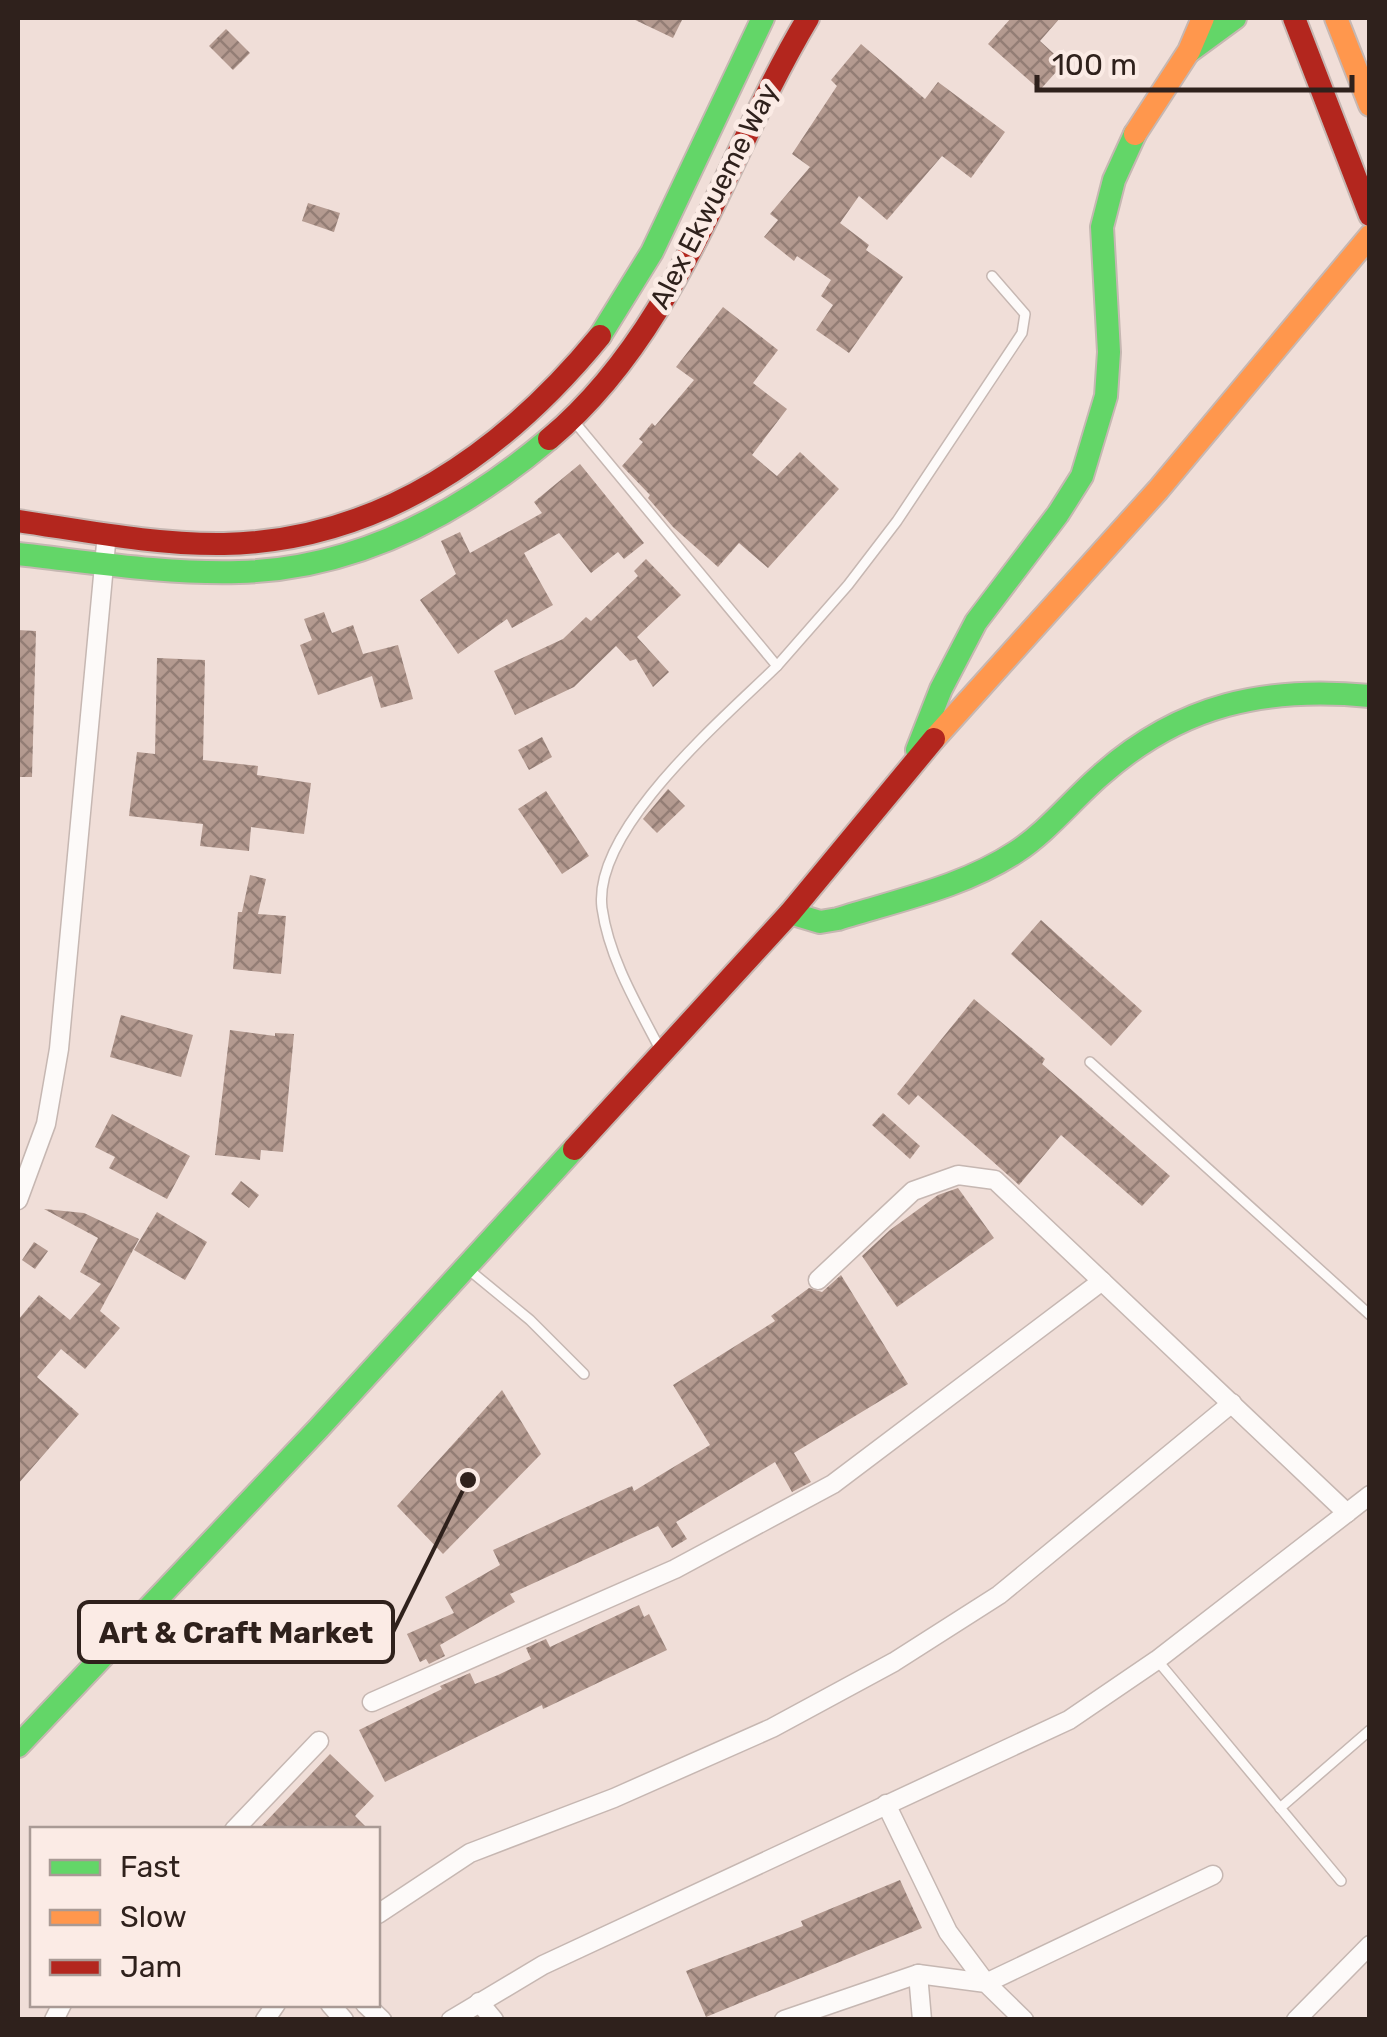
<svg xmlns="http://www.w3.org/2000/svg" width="1387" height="2037" viewBox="0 0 1387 2037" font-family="Rubik,sans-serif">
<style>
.building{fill:url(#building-cross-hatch)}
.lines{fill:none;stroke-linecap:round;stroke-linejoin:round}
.lane-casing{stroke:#c6b7b2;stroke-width:12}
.street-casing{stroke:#c6b7b2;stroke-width:21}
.fast-casing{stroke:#c6b7b2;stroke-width:26}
.slow-casing{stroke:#c6b7b2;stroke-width:26}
.jam-casing{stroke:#c6b7b2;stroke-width:26}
.lane{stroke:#fdfaf9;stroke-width:9}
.street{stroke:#fdfaf9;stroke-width:18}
.fast{stroke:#63d668;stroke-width:22}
.slow{stroke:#ff974d;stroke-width:22}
.jam{stroke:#b3261e;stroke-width:22}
.labels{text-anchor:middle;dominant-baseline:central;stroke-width:10;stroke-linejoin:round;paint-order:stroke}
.street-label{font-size:28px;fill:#2f211c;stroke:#fbebe5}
.leader{fill:none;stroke:#2f211c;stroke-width:4}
.callout-dot{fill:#2f211c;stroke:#fbebe5;stroke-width:4}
.callout{fill:#fbebe5;stroke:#2f211c;stroke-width:4}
.callout-label{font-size:30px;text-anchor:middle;font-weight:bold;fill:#2f211c}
</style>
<defs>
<pattern id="building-cross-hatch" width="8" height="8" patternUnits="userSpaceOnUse" patternTransform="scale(2.5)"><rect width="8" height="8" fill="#b49a90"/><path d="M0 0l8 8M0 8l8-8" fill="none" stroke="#937d75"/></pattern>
</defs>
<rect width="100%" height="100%" fill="#f0ded8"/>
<g class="building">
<polygon points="631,18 683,18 673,38"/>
<polygon points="1011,18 1060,18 1040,41 1064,63 1040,90 988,44"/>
<polygon points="226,29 250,53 233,70 209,46"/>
<polygon points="861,44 925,99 938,82 1005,132 971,178 942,156 887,220 859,196 840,223 869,245 866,250 903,277 849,353 816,330 833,305 821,296 831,280 797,256 794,261 764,237 778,220 770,214 810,167 792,154 837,86 831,80"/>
<polygon points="308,203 340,213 334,232 302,221"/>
<polygon points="723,307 778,350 753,383 787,409 752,455 777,476 800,452 839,489 768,568 739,543 718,567 673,527 648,498 650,495 622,466 643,442 639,439 652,423 655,426 694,380 676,367"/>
<polygon points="580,464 644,543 624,559 618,552 591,573 559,533 524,553 553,605 512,628 507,619 458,654 420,600 456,574 441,541 460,532 470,553 542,513 534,502"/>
<polygon points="646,559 681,595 637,637 669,672 653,687 636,659 630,661 616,646 574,687 515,715 494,671 563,639 586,617 591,621 638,576 634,571"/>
<polygon points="324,612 332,633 353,625 363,654 398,645 413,699 381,708 372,676 318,695 300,645 312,640 304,619"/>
<polygon points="18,630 36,631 32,777 18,777"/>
<polygon points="157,658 205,660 203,760 258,766 257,775 311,783 304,834 251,827 249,851 200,846 203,824 129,816 137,752 155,754"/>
<polygon points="542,737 552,757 529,770 518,750"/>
<polygon points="668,789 685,806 657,833 643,819"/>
<polygon points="546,791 589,856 562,874 518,809"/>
<polygon points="250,875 266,879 258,914 286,916 281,974 233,969 238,912 242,912"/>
<polygon points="1041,920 1142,1011 1111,1046 1011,954"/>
<polygon points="974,999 1045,1059 1042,1064 1170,1176 1142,1206 1061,1135 1019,1185 918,1095 909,1105 897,1094"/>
<polygon points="121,1015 193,1035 181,1077 110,1057"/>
<polygon points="230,1030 275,1036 275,1033 294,1034 283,1152 261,1150 260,1160 215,1155"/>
<polygon points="883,1113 920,1146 910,1159 872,1125"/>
<polygon points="112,1114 190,1156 167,1199 109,1168 115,1157 95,1147"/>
<polygon points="241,1181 259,1195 249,1208 231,1194"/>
<polygon points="958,1188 994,1238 897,1307 862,1256 890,1230 938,1195"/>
<polygon points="44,1209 84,1213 139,1239 100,1311 120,1328 85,1369 61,1349 37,1377 79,1414 18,1484 18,1320 39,1295 70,1320 101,1284 80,1272 98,1238"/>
<polygon points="157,1212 207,1242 185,1280 134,1250"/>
<polygon points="34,1242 48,1251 35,1269 22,1260"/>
<polygon points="841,1275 908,1384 794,1453 811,1482 792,1492 775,1462 676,1522 687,1539 672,1548 658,1526 510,1594 515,1602 440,1645 445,1656 429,1664 426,1659 420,1662 407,1634 454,1613 445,1597 500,1565 493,1550 632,1486 634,1491 710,1445 673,1385 775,1321 771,1316 809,1288 822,1292"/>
<polygon points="502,1390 541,1454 443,1554 397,1506"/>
<polygon points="639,1605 644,1617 649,1614 667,1650 543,1709 542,1705 385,1782 359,1730 442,1689 440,1686 470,1673 475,1684 498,1675 531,1659 526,1648 546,1639 550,1647"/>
<polygon points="330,1754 374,1796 355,1816 369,1830 258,1830"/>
<polygon points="900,1880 922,1928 706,2017 686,1971 803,1926 801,1921"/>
</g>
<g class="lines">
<defs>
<g id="lane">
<path d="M573 420 777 666C724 718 592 829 602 908 609 958 637 1005 660 1049"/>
<polyline points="777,666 848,585 897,521 1022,333 1025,314 992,276"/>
<polyline points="1090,1062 1370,1315"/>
<polyline points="468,1269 530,1320 584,1374"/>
<polyline points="1157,1660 1341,1881"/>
<polyline points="1280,1808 1370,1730"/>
</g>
<g id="street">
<polyline points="18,1200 46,1124 59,1049 107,533"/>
<polyline points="818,1280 913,1191 958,1175 995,1180 1347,1513"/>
<polyline points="372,1702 675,1569 833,1484 1102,1281"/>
<polyline points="886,1804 948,1932 986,1983 1213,1875"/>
<polyline points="234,1830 319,1741"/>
<polyline points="378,1914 470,1853 614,1798 772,1728 894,1662 999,1595 1232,1403"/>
<polyline points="918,1974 922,2020"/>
<polyline points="479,2002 494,2020"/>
<polyline points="330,2004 344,2020"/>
<polyline points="365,2004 382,2020"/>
<polyline points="54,2020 62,2004"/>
<polyline points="265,2020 276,2004"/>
<polyline points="451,2020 543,1965 1069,1720 1157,1660 1370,1495"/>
<polyline points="784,2020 918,1974 986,1983 1024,2020"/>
<polyline points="1296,2020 1370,1945"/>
</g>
<g id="fast">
<polyline points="1190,51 1235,18"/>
<polyline points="600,336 652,252 763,18"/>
<path d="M18 554C91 562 165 574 239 572 356 569 461 513 549 439"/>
<polyline points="917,750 941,689 976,622 1058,514 1082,476 1106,396 1109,352 1102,227 1114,180 1135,134"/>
<path d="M790 913 820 922 838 919C898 900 963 887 1016 852 1048 831 1072 800 1101 775 1181 704 1266 686 1370 696"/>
<polyline points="18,1746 318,1429 574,1149"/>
</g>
<g id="slow">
<polyline points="1336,18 1370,105"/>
<polyline points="1135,134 1189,51 1203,18"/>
<polyline points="934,739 1158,490 1370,236"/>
</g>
<g id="jam">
<polyline points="1294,18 1370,215"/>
<path d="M549 439C680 329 723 160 808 18"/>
<path d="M18 521C86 531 155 545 224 544 380 541 505 452 600 336"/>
<polyline points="574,1149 790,913 934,739"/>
</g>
</defs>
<use href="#lane" class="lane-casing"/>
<use href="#street" class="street-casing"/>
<use href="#fast" class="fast-casing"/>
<use href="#slow" class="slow-casing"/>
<use href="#jam" class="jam-casing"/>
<use href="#lane" class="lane"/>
<use href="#street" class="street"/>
<use href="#fast" class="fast"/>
<use href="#slow" class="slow"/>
<use href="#jam" class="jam"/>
</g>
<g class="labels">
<g class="street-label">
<text transform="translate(714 196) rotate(-63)">Alex Ekwueme Way</text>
</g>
</g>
<path class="leader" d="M468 1480L393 1632"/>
<circle class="callout-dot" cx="468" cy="1480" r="10"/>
<rect class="callout" x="79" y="1602" width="314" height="60" rx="10"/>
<g class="callout-label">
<text x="236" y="1643">Art &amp; Craft Market</text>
</g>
<rect width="1387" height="2037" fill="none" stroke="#2f211c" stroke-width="40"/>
<rect x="30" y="1827" width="350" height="180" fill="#fbebe5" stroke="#a99a95" stroke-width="2.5"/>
<rect x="50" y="1860" width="50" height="15" fill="#63d668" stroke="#a99a95" stroke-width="2.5"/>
<text x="120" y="1877" font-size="30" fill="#2f211c">Fast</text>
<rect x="50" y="1910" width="50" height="15" fill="#ff974d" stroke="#a99a95" stroke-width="2.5"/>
<text x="120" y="1927" font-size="30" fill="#2f211c">Slow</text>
<rect x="50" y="1960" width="50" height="15" fill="#b3261e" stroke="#a99a95" stroke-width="2.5"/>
<text x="120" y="1977" font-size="30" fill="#2f211c">Jam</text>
<path d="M1037 75v15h315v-15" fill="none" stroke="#2f211c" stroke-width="5"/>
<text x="1052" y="75" font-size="30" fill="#2f211c" stroke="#fbebe5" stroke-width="8" paint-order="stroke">100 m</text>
</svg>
